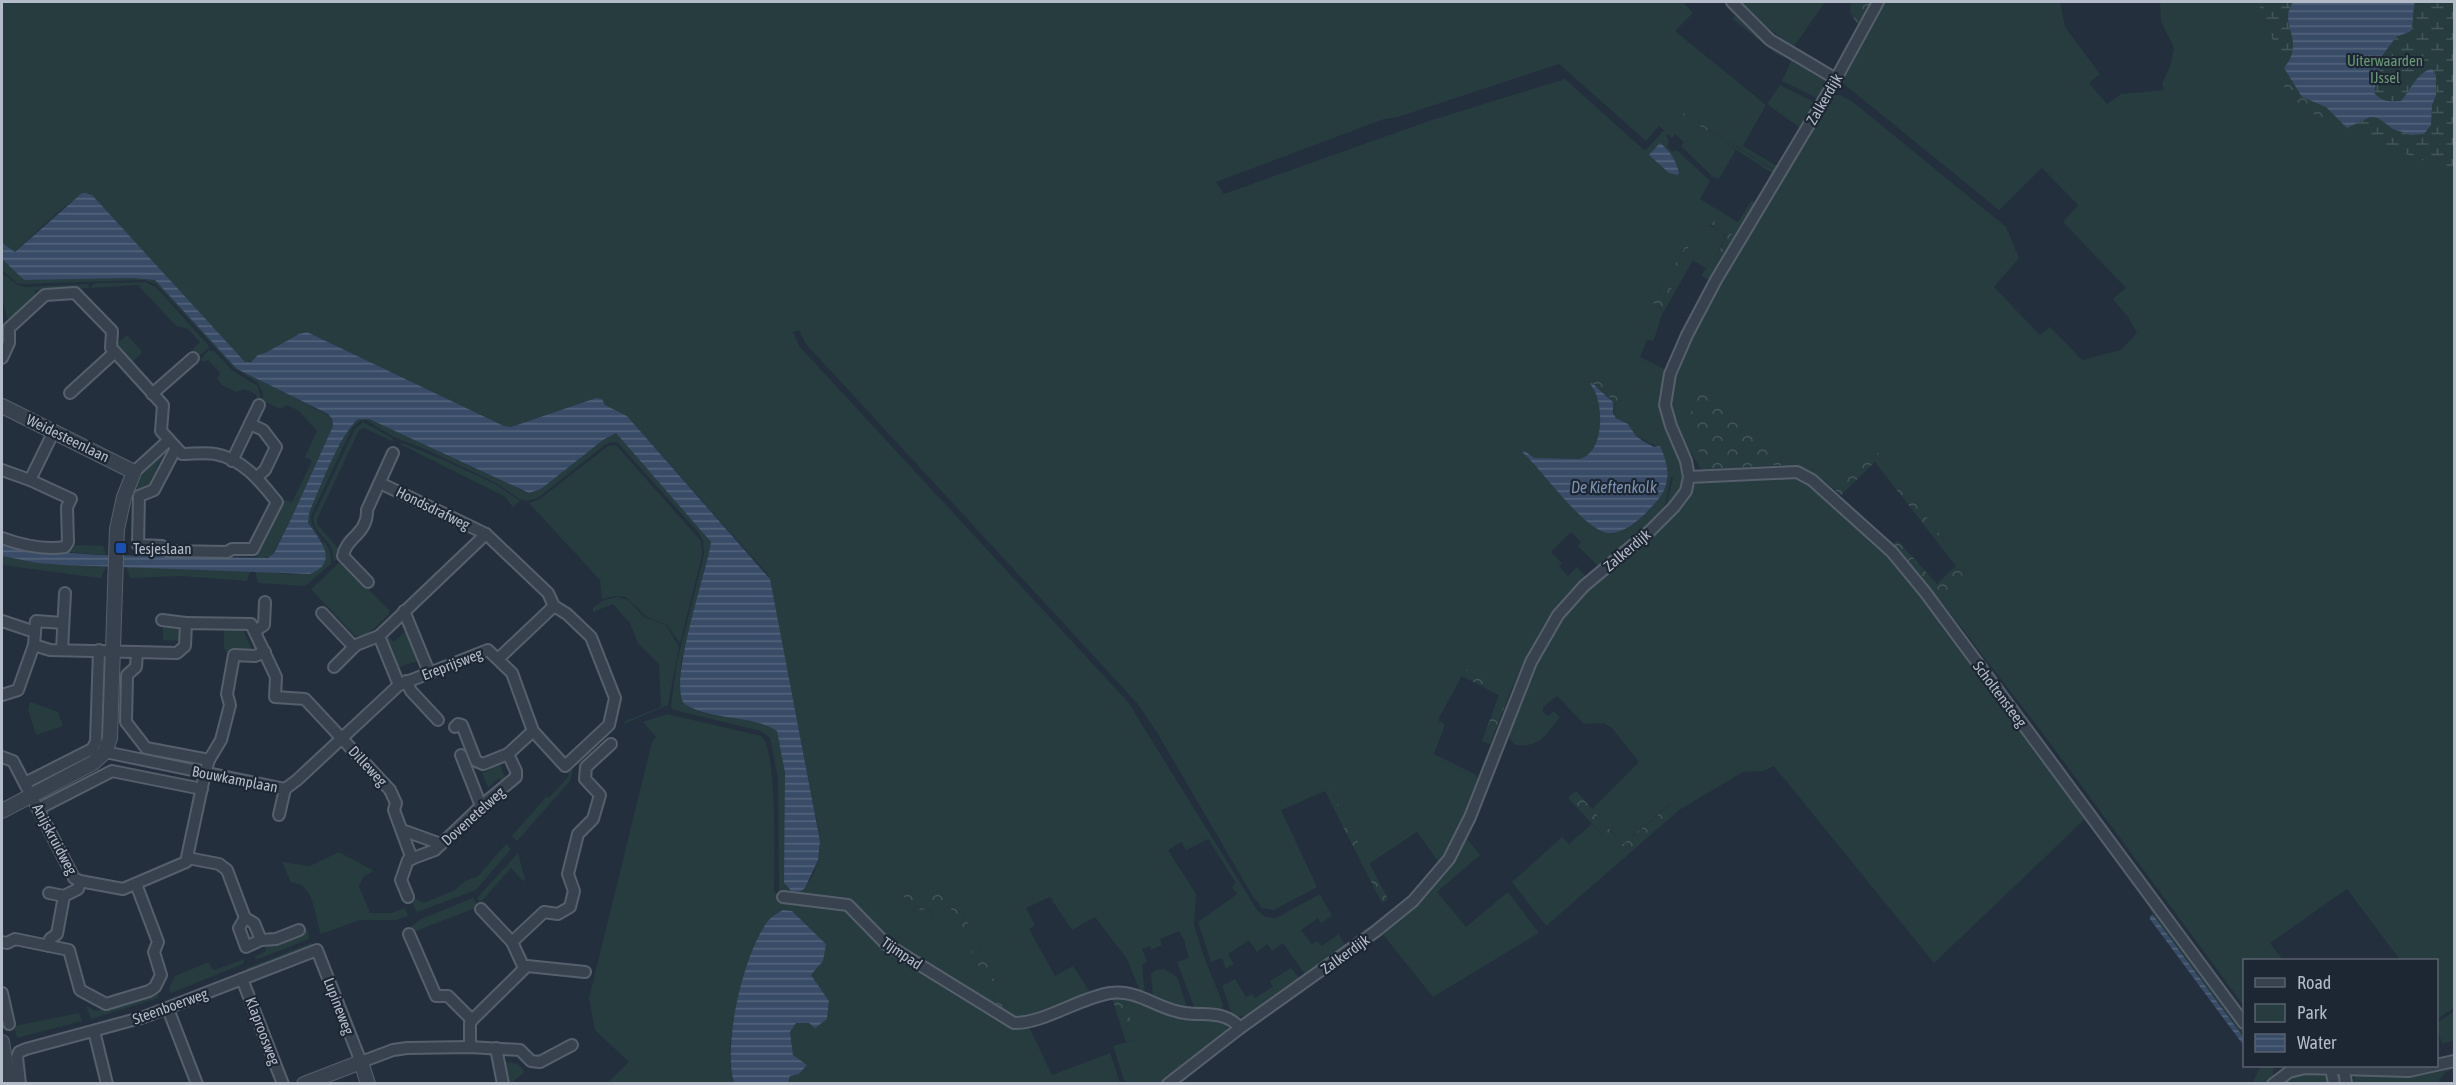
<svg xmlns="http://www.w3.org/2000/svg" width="2456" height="1085" viewBox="0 0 2456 1085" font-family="'Asap Condensed',sans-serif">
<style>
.green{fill:#263c3f;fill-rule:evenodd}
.forest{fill:url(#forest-crowns)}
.wetland{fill:url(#wetland-marsh)}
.water{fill:url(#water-rules)}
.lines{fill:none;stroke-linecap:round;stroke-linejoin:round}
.minor-casing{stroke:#565f6c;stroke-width:14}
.tertiary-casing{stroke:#565f6c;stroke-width:16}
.minor{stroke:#38414e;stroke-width:10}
.tertiary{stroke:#38414e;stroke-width:14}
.transit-dot{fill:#1a4fb4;stroke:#1d2633;stroke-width:2}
.labels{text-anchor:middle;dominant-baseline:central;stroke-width:4.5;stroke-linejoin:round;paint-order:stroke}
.park-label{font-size:15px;fill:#6b9a76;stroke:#1d2633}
.street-label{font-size:15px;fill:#b4bcc9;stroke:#1d2633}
.poi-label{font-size:15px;fill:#b4bcc9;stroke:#1d2633;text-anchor:start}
.water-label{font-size:16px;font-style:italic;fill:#7c92b1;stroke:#1d2633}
</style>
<defs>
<pattern id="forest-crowns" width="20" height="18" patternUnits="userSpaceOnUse" patternTransform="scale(1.5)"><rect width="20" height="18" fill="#263c3f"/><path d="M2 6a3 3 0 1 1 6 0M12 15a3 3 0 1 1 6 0" fill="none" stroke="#435659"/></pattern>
<pattern id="wetland-marsh" width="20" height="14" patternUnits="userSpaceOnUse" patternTransform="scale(1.5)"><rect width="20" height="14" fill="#263c3f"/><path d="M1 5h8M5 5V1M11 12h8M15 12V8" fill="none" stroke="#435659"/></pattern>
<pattern id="water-rules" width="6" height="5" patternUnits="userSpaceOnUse" patternTransform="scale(1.5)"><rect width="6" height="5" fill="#394c67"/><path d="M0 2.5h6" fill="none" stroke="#53647b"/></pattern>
</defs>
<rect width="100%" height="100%" fill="#242f3e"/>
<g class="green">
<path d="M2 2H1683L1693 13 1675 31 1766 105 1743 146 1779 167 1774 175 1772 173 1773 169 1685 114 1684 115 1736 150 1719 179 1713 177 1681 146 1684 142 1675 134 1672 138 1668 134 1666 136 1669 140 1667 147 1673 152 1675 150 1679 152 1710 181 1700 199 1738 222 1752 200 1756 205 1737 238 1704 214 1653 303 1664 311C1658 321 1658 331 1653 341L1647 340 1640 357 1668 371 1662 396 1685 471 1682 490 1665 509 1673 478 1671 477 1663 514 1600 568 1578 546 1581 542 1571 532 1551 552 1562 563 1559 566 1568 576 1577 567 1588 579 1574 593 1571 590C1543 618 1528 655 1511 690L1465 670 1438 720 1445 725 1434 754 1478 776 1457 833 1440 864 1417 832 1369 864 1330 789 1281 810 1317 887 1274 910 1262 908 1252 895 1158 734 1137 703 806 344 799 330 793 332 799 346 1128 702 1257 910 1265 917 1276 918 1320 894 1332 916 1321 923 1318 918 1301 930 1312 944 1317 941 1322 946 1339 934 1346 947 1307 977 1283 943 1272 951 1267 944 1257 952 1249 940 1228 954 1234 964 1226 969 1222 958 1211 962 1198 922 1237 894 1232 887 1236 883 1208 839 1186 850 1181 842 1168 850 1196 894 1194 925 1203 954 1223 1004 1222 1010 1218 1012 1198 1011 1194 1007 1177 962 1189 958 1184 940 1179 931 1160 939 1162 945 1151 950 1150 946 1142 949 1147 962 1142 965 1145 995 1141 993 1127 959 1095 917 1072 930 1050 897 1026 908 1035 925 1029 929 1055 976 1073 966 1091 994 1015 1019 1012 1018 951 886 903 893 906 905 911 911 928 909 932 915 942 914 943 909 950 907 1000 1011 889 941 846 897C830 896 791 900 779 891L778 778 770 738 761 731 674 710 671 707 677 662 704 555 703 541 698 532 618 443 611 442 606 444 538 498 527 501 519 499 496 483 425 449 394 437 366 420 360 421 352 428 311 516C311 537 334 540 331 564L305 586 258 583 255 571C275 572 309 581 323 564V542L308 523 307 517C313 497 343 432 358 419H369L528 493 541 489 603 440 616 433 711 542 681 664 683 702C709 724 750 712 778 731L785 773V885L790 891H801C816 878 820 857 820 838L768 575 627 416 605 405 602 399 596 398 511 427 504 426 307 332 299 334 265 353C257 356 254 363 245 362L89 193C76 192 27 241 15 252L2 243ZM1559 64 1646 141 1659 126 1664 130 1647 149 1644 150 1565 79 1429 121 1224 194 1216 182 1384 119 1398 117ZM1590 381 1620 399 1613 406 1615 417 1628 424 1636 436 1657 447 1668 480C1660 505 1625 543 1597 529L1559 493 1523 453 1525 451 1534 458 1579 459C1604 455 1602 415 1598 397 1597 391 1591 384 1590 381Z"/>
<polygon points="1741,2 1825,2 1793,48 1755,17"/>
<path d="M1880 2H2060L2065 27 2100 74 2089 83 2107 104 2121 94 2164 90 2162 84 2171 64 2174 48 2161 21 2160 2H2454V1008L2437 1019 2436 960H2400L2347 889 2270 943 2283 960H2244V1006L2044 735 1940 600 1967 570 1874 449 1835 490C1819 475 1803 466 1781 465L1780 455 1693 441 1709 469H1701L1675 428 1668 399 1673 374 1701 316 1832 95H1840L1853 102 2006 227 2019 258 1994 287 2040 335 2050 327 2082 360 2121 350 2137 333 2128 317 2113 299 2126 288 2063 222 2078 205 2042 168 1999 210 1839 80Z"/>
<polygon points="1738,14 1828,80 1819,99 1782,81 1791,61 1775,53 1735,21 1732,18"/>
<polygon points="1780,85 1816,103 1803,130 1767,104"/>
<polygon points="1706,224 1722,231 1725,239 1712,263 1705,268 1693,260 1675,292 1667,284 1701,225"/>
<polygon points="2,259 24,280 132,278 155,280 237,369 330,416 333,426 292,517 271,557 256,559 259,546 262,547 283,502 285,500 292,502 312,461 305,457 317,431 299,411 287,405 280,409 263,401 263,393 258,383 233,367 156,284 144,280 23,284 17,283 2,270"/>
<polygon points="3,274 18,285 25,287 88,284 89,288 35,290 35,297 11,318 7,318 2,296"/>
<polygon points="145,282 156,287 208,345 209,348 198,357 192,350 200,342 188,329 176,326 138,285 91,288 92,285 96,283"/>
<polygon points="127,335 141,350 141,354 131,363 117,347 117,344"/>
<polygon points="209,350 214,351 233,371 258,386 261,400 256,397 257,395 245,389 236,392 222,385 217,379 220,373 208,360 203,362 200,359"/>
<path d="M363 422 392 438 394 442 364 428 359 430 317 519V524L337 547H341L338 556 333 562C336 539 314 537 313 518L355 429Z"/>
<polygon points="402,443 446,461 495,484 520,501 513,507 504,496 400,444"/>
<polygon points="616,445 701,541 702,556 680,643 667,625 647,617 626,597 614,596 602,599 600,580 529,503 540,499 608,446"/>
<polygon points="168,446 170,448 164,453 147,488 136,492 131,491 140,473"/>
<path d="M1794 475 1808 481 1885 552 1942 620 1939 623 2085 819 1934 963 1774 766 1764 771 1743 772 1679 810 1671 803 1623 844 1592 809 1639 762 1612 728 1603 723 1584 724 1557 696 1543 707V712L1548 716 1553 711 1560 717C1545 735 1541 748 1515 745L1506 734 1529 676 1557 621 1576 597 1690 493 1694 486 1701 481Z"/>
<polygon points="73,545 103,546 106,555 67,552"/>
<polygon points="2,556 37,563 106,567 101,578 91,577 3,565"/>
<path d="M341 561 389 610V614C379 623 368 638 355 636L311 589Z"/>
<polygon points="126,566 250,571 247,581 181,576 130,578"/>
<polygon points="617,597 628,600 644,617 666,625 679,647 668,705 624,724 625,721 661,707 659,664 638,643 630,623 613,604 593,612 593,608 604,600"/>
<polygon points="163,623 181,624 181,641 163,640"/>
<polygon points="405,624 420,660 399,667 387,638 389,637 394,642 406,631 402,627"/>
<polygon points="224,628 242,628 254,654 227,652 224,648"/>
<polygon points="30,702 58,712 63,726 36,735 28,709"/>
<path d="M667 714 761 736C778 748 774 866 774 891L778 897 844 907 853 912 879 945 1007 1024 1028 1025 1052 1075 1110 1053 1120 1083H788L790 1076 799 1061 793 1055 790 1032 796 1023H809L827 1019 829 1001 811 975 819 966 826 944 792 911 783 910C759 960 716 1026 734 1083H607L629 1062 595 1030 589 998 652 742 656 737 643 722Z"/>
<polygon points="499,762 505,777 501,781 499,778 488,788 482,773 489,770 489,767"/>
<polygon points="570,767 573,769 570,781 517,841 512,836 546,797 550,797 568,777"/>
<polygon points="1592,824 1624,858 1546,926 1512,882 1562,837 1569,844"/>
<path d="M1463 840H1468L1480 855 1437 892 1466 927 1508 892 1539 933 1433 997 1381 932C1415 908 1444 877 1463 840Z"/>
<polygon points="506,844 511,849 476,890 417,912 411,901 412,897 424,903 455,890 465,881 478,876"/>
<path d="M339 852 374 871 364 876 359 886 370 913H391L405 908 408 916 396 920H360L321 934C316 922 315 899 305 888 302 884 295 883 291 882L282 862 310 866Z"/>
<polygon points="518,853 525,880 523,881 511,868 480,903 477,898"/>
<polygon points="473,898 479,907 476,911 473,909 411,933 409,928 421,919"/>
<polygon points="2154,907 2244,1028 2244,1038 2153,915 2150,909"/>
<polygon points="308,930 309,939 258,959 254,957 266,951 265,947"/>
<polygon points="311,943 314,946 249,972 247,968"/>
<polygon points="244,959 243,964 171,993 169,988 175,976 209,962 212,969 215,970"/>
<path d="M1291 968 1302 981C1286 992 1250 1026 1232 1014L1222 986 1235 979 1246 997 1252 994 1255 998 1273 987 1270 981Z"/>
<polygon points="1164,969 1177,977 1188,1010 1185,1011 1153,997 1151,974 1156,970"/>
<polygon points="159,991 158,998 91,1019 86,1006 96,1011"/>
<polygon points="1123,996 1222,1019 1227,1023 1227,1032 1162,1083 1125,1083 1113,1046 1135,1040"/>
<polygon points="2454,1012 2454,1040 2442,1044 2436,1023"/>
<polygon points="79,1013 82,1021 17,1038 14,1026"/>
<polygon points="503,1061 518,1064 525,1072 511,1083 507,1083"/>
<polygon points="2454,1064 2454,1069 2446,1072 2439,1080 2440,1083 2351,1083 2357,1074"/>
<polygon points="2261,1066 2273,1066 2273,1076 2267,1083 2252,1083"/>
<polygon points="2305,1072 2325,1072 2331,1083 2279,1083 2288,1077"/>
</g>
<g class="forest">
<polygon points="1851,2 1872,2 1859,26 1850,13"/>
<path d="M2279 56 2284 68 2302 97 2326 107 2347 128C2314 119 2284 100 2275 66Z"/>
<polygon points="1684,113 1773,170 1772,173 1683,115"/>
<path d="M1704 214 1737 238 1711 281 1702 276C1708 261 1724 252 1725 235L1712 225H1701L1667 284 1675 292 1664 311 1653 303Z"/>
<path d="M1598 371C1611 375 1623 384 1620 399L1613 406 1610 398 1590 381Z"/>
<polygon points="1697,386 1780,455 1781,465 1709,469 1693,441 1690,396"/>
<polygon points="1874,448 1967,570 1940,600 1891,544 1898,541 1937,584 1956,566 1875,462 1841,495 1835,490"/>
<polygon points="1465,669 1511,690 1490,744 1482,741 1499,695 1462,676"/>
<polygon points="1330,789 1388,899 1382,903 1325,791"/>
<polygon points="1576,791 1623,844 1672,803 1679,810 1624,858 1568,798"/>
<polygon points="951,886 1012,1018 1000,1011 950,907 943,909 940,919 933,922 931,912 928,909 911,911 906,906 903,893"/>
<polygon points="1123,996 1136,1036 1135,1040 1126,1042 1112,998"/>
</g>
<g class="wetland">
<polygon points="2258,2 2293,2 2290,7 2293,54 2284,68"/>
<path d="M2415 2H2454V172L2374 142 2347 128C2368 118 2372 110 2393 129L2431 125 2436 75 2419 76 2401 101C2389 102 2383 102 2374 93L2382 56 2396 37 2404 36 2414 22 2412 11Z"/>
</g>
<g class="water">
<path d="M2293 2H2415C2412 12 2414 21 2411 31L2396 37 2382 56 2374 93C2383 102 2389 102 2401 101 2410 91 2418 71 2432 69L2436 75V95L2432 105 2431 125 2424 134 2411 135 2393 129 2378 118 2370 117 2347 128 2326 107 2302 97 2284 68C2307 39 2277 25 2293 2Z"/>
<path d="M1660 143C1670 151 1676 160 1679 173L1678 175 1669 173 1649 155Z"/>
<path d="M82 193H86L92 195 245 362H251L258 355 265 353 299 334 307 332 504 426 511 427 596 398 602 399 605 405 627 416 770 579 820 841 818 860 805 888 801 891 792 892 784 883 785 773 777 731C754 715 713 721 686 705 665 692 708 567 711 542L616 433 603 440 541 489 529 493 369 419H358C339 436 320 488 309 513L308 523C320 539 340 562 310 574L64 565 37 563 2 556V543L44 551 99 555 268 558 274 553 292 517 333 426 332 419 328 414 237 369 155 280 132 278 24 280 2 259V243L15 252Z"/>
<path d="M1591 382 1613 402V413L1616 418 1628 424 1636 436 1643 441 1654 447 1660 446C1669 466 1672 483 1657 501 1646 514 1627 534 1608 533 1586 532 1540 468 1522 452L1525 451 1534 458 1579 459C1605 455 1605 399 1590 384Z"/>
<path d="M783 910 792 911 826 944 823 961 811 975 829 1001 827 1019 815 1028 809 1023H796L790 1032 793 1055 807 1065 799 1074 790 1076 788 1083H734C722 1046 744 952 768 921 772 916 778 913 783 910Z"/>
<polygon points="2153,915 2244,1038 2244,1046 2150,919 2150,916"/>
</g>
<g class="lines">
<defs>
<g id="minor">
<polyline points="1732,2 1770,40 1836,79"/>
<polyline points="2,358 9,343 9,328 45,295 75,293 112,331 111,348 115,352"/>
<path d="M70 393 115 352 163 405 161 431 182 454C192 454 205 452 215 454 242 458 261 482 277 502L253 549H232L227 552 167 551 162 546 138 545 139 496 154 490 176 448"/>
<polyline points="152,394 193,358"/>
<polyline points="250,424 263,430 276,447 265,470 257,477"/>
<polyline points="232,461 259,405"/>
<polyline points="2,470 30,480 54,431"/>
<polyline points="134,472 169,440"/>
<polyline points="1689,477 1797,472 1812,480 1892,552 1925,592 2244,1023"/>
<path d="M2 538C21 545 44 550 65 547L68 542 67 507 71 499 30 480"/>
<path d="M368 582 343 556C346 537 368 534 367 510L393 453"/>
<polyline points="404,611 429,672"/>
<polyline points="322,613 354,647"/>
<polyline points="162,620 186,623"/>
<polyline points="2,621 35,632 34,645 50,650 177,653 185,646 186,623 251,624 276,677 275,697 305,699 390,790 396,803 394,810 412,859"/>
<polyline points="255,631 264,625 265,602"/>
<polyline points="35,632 36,621 63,623"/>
<polyline points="62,650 65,593"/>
<polyline points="137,652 136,667 127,675 126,722 146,748 209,760"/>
<polyline points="498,659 554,606"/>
<polyline points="334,667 356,645 379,636"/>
<polyline points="406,681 411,691 438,720"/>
<polyline points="399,685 379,636 486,534"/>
<polyline points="2,695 18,690 34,645"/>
<polyline points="455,727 458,724 462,725 476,761 483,764 508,754 533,731"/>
<polyline points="105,752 285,789 297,780 399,685 488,650 512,673 533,731 565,766 609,725 615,698 591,637 567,614 554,606 548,593 486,534 380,483"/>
<polyline points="461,755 481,806"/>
<polyline points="2,757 13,761 74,878 80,881 123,889 186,862 205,773 209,760 221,740 230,705 227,694 234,655 255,656 265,652"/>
<polyline points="25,783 92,749 96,742 99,650"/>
<polyline points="38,809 112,771 202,789"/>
<polyline points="279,815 285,789"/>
<polyline points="402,830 441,844"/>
<polyline points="188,858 219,864 227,870 245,918 239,928 246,947 261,940 254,923 245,918"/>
<polyline points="49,893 64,896"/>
<polyline points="408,897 401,880 408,860 435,850 481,806 516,777 516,771 508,754"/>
<path d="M783 897 848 905 886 944 1014 1023C1045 1023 1079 998 1110 993 1139 989 1158 1010 1185 1013 1205 1016 1225 1010 1240 1028"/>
<polyline points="481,909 512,942 524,968"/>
<polyline points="409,934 436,996 448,996 472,1020 527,966 585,972"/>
<polyline points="261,940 276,939 299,930"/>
<polyline points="2,942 7,943 15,939 69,950 80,990 106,1004 149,991 155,987 161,975 154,952 158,942 136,884"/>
<polyline points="512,942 544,912 558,914 570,907 574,891 568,874 578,834 593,819 600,795 585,779 586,767 611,744"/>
<polyline points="49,946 50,939 57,934 64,896 78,889 80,881"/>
<polyline points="242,979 283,1084"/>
<polyline points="2,993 9,1024"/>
<polyline points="168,1009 197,1084"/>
<polyline points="94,1031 107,1084"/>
<polyline points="470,1047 470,1023 472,1020"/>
<polyline points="496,1048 503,1084"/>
<polyline points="2331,1068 2334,1084"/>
<polyline points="2344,1069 2346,1084"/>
<polyline points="20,1084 17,1057 19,1052 26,1049 144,1017 317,950 361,1062 393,1050 407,1048 470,1047 520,1050 531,1061 540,1062 572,1045"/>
<polyline points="1168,1084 1240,1028 1376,931 1413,901 1449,859 1470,817 1531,662 1558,615 1584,586 1650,531 1674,507 1686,491 1689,477 1686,461 1671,426 1665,405 1670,374 1687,335 1716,280 1832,86 1878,2"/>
<polyline points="2273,1084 2289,1072 2305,1068 2409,1071 2454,1061"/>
</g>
<g id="tertiary">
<polyline points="2,406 134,472 124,497 117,529 110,738 105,752 93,763 2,811"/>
<polyline points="2,1042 9,1084"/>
<polyline points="304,1084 361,1062 368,1084"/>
</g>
</defs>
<use href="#minor" class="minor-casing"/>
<use href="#tertiary" class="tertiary-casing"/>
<use href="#minor" class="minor"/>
<use href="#tertiary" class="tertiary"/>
</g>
<rect class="transit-dot" x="115" y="542" width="12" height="12" rx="3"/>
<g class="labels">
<g class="park-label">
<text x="2385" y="60">Uiterwaarden<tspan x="2385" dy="17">IJssel</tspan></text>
</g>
<g class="street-label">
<text transform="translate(1824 99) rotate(-60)">Zalkerdijk</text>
<text transform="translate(68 438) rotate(26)">Weidesteenlaan</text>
<text transform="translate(433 508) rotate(26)">Hondsdrafweg</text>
<text transform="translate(1627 550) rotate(-40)">Zalkerdijk</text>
<text transform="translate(452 664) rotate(-21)">Ereprijsweg</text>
<text transform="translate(2000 694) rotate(53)">Scholtensteeg</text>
<text transform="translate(368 766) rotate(47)">Dilleweg</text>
<text transform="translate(235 779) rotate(11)">Bouwkamplaan</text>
<text transform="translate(473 816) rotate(-42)">Dovenetelweg</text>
<text transform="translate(55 839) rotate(62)">Anijskruidweg</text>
<text transform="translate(902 953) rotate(34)">Tijmpad</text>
<text transform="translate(1345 954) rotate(-36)">Zalkerdijk</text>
<text transform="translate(170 1006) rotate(-20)">Steenboerweg</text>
<text transform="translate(339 1006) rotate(69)">Lupineweg</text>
<text transform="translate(263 1031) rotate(69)">Klaproosweg</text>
</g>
<g class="poi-label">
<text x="133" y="548">Tesjeslaan</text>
</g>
<g class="water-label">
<text x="1614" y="487">De Kieftenkolk</text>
</g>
</g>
<rect width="2456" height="1085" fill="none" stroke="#b4bcc9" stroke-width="6"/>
<rect x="2243" y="959" width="195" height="108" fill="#1d2633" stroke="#59626f" stroke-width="1.5"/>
<rect x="2255" y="978" width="30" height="9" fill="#38414e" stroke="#59626f" stroke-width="1.5"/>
<text x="2297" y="989" font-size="18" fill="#b4bcc9">Road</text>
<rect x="2255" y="1004" width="30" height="18" fill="#263c3f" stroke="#59626f" stroke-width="1.5"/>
<text x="2297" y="1019" font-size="18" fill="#b4bcc9">Park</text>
<rect x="2255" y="1034" width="30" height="18" fill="url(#water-rules)" stroke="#59626f" stroke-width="1.5"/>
<text x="2297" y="1049" font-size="18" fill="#b4bcc9">Water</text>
</svg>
